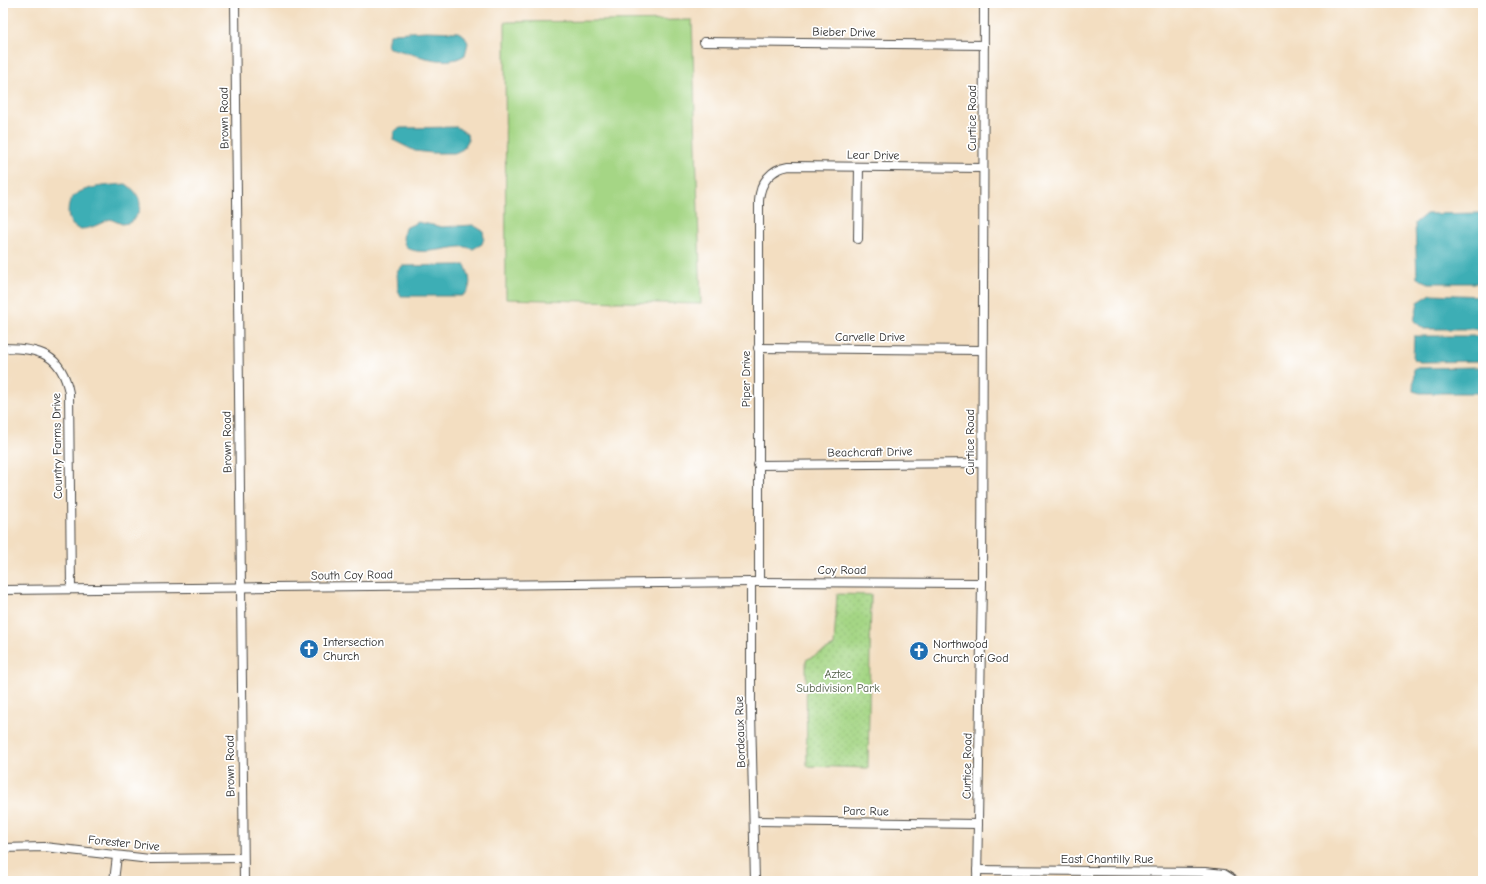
<svg xmlns="http://www.w3.org/2000/svg" width="1486" height="884" viewBox="0 0 1486 884" font-family="'Comic Neue',sans-serif">
<style>
.grass{fill:#a5d685;stroke:#688058}
.park{fill:url(#park-dots);stroke:#688058}
.water{fill:#3daeb5;stroke:#346c70}
.lines{fill:none;stroke-linecap:round;stroke-linejoin:round}
.minor-casing{stroke:#494642;stroke-width:10}
.minor{stroke:#fff;stroke-width:8}
.labels{text-anchor:middle;dominant-baseline:central;stroke-width:3.5;stroke-linejoin:round;paint-order:stroke}
.street-label{font-size:12px;fill:#2b2b2b;stroke:#fff}
.poi-label{font-size:12px;fill:#2b2b2b;stroke:#fff;text-anchor:start}
.park-label{font-size:12px;fill:#505e46;stroke:#fff}
</style>
<defs>
<pattern id="park-dots" width="8" height="8" patternUnits="userSpaceOnUse"><rect width="8" height="8" fill="#a5d685"/><path d="M2 2h.1M6 6h.1" fill="none" stroke="#8eb873" stroke-width="1.8" stroke-linecap="round"/></pattern>
</defs>
<rect width="100%" height="100%" fill="#fff"/>
<filter id="ink" filterUnits="userSpaceOnUse"><feTurbulence type="fractalNoise" baseFrequency=".025" numOctaves="2"/><feDisplacementMap in="SourceGraphic" scale="8" xChannelSelector="R" yChannelSelector="G"/><feConvolveMatrix kernelMatrix="1 2 1 2 8 2 1 2 1" color-interpolation-filters="sRGB"/></filter>
<filter id="wash" filterUnits="userSpaceOnUse"><feTurbulence type="fractalNoise" baseFrequency=".012" numOctaves="4" result="noise"/><feDisplacementMap in="SourceGraphic" scale="16" xChannelSelector="R" yChannelSelector="G"/><feGaussianBlur stdDeviation="0.9" result="paint"/><feColorMatrix in="noise" values="0 0 0 0 0 0 0 0 0 0 0 0 0 0 0 0 0 1.4 0 .05"/><feComposite in="paint" operator="in"/></filter>
<g filter="url(#wash)">
<rect width="100%" height="100%" fill="#f3dec1"/>
<polygon class="grass" points="692,20 701,304 506,299 505,22"/>
<polygon class="park" points="837,594 871,595 868,768 807,766 806,660 834,646"/>
<g class="water">
<path d="M426 31 458 32 465 36 468 43 465 55C445 69 410 52 389 48L387 45 389 36 394 33Z"/>
<polygon points="457,127 467,134 468,141 463,149 455,153 432,153 415,151 393,140 394,131 400,128"/>
<path d="M126 184C142 194 146 211 129 223L122 224 110 219C101 223 91 229 81 229 65 228 65 202 75 195 85 186 113 185 126 184Z"/>
<polygon points="1483,213 1483,283 1429,283 1417,278 1415,223 1426,214"/>
<path d="M418 222 442 227 473 225 483 231 484 238 482 244 473 249C469 248 464 246 460 247 442 248 393 264 405 228Z"/>
<path d="M454 265H465C470 276 474 290 461 296H401L398 290 397 272 402 266Z"/>
<polygon points="1431,294 1483,296 1483,329 1424,329 1414,321 1418,302"/>
<polygon points="1414,336 1483,336 1483,361 1420,362 1413,359"/>
<polygon points="1483,367 1483,393 1420,393 1413,391 1414,368"/>
</g>
</g>
<g filter="url(#ink)">
<g class="lines">
<defs>
<g id="minor">
<polyline points="235,3 244,881"/>
<polyline points="704,42 984,45"/>
<polyline points="858,239 859,167"/>
<path d="M3 348C39 348 62 354 69 393L71 589"/>
<polyline points="758,348 982,350"/>
<polyline points="758,465 982,463"/>
<polyline points="751,582 751,713 755,881"/>
<path d="M759 582V201C760 182 771 169 789 166L983 168"/>
<polyline points="3,590 751,582 982,583"/>
<polyline points="755,821 978,824"/>
<polyline points="3,848 44,847 150,859 243,858"/>
<polyline points="977,870 1205,872 1224,874 1235,881"/>
<polyline points="114,881 117,856"/>
<polyline points="977,881 982,583 984,3"/>
</g>
</defs>
<use href="#minor" class="minor-casing"/>
<use href="#minor" class="minor"/>
</g>
</g>
<defs>
<symbol id="church-disc" viewBox="-11 -11 22 22"><circle r="9.5" fill="#1f6fb2" stroke="#fff"/><path d="M-1.2-6h2.4v3.5h3.3v2.4h-3.3V6h-2.4V-.1h-3.3v-2.4h3.3Z" fill="#fff"/></symbol>
</defs>
<g fill-rule="evenodd">
<use href="#church-disc" x="298" y="638" width="22" height="22"/>
<use href="#church-disc" x="908" y="640" width="22" height="22"/>
</g>
<g class="labels">
<g class="street-label">
<text transform="translate(844 32) rotate(1)">Bieber Drive</text>
<text transform="translate(224 118) rotate(-91)">Brown Road</text>
<text transform="translate(972 118) rotate(-90)">Curtice Road</text>
<text transform="translate(873 155) rotate(1)">Lear Drive</text>
<text x="870" y="337">Carvelle Drive</text>
<text transform="translate(746 379) rotate(-90)">Piper Drive</text>
<text transform="translate(227 442) rotate(-91)">Brown Road</text>
<text transform="translate(970 442) rotate(-90)">Curtice Road</text>
<text transform="translate(57 446) rotate(-91)">Country Farms Drive</text>
<text transform="translate(870 452) rotate(-1)">Beachcraft Drive</text>
<text x="842" y="570">Coy Road</text>
<text transform="translate(352 575) rotate(-1)">South Coy Road</text>
<text transform="translate(740 732) rotate(-92)">Bordeaux Rue</text>
<text transform="translate(230 766) rotate(-91)">Brown Road</text>
<text transform="translate(967 766) rotate(-89)">Curtice Road</text>
<text transform="translate(866 811) rotate(1)">Parc Rue</text>
<text transform="translate(124 843) rotate(6)">Forester Drive</text>
<text x="1107" y="859">East Chantilly Rue</text>
</g>
<g class="poi-label">
<text x="323" y="642">Intersection<tspan x="323" dy="14">Church</tspan></text>
<text x="933" y="644">Northwood<tspan x="933" dy="14">Church of God</tspan></text>
</g>
<g class="park-label">
<text x="838" y="674">Aztec<tspan x="838" dy="14">Subdivision Park</tspan></text>
</g>
</g>
<rect width="1486" height="884" fill="none" stroke="#fff" stroke-width="16"/>
</svg>
